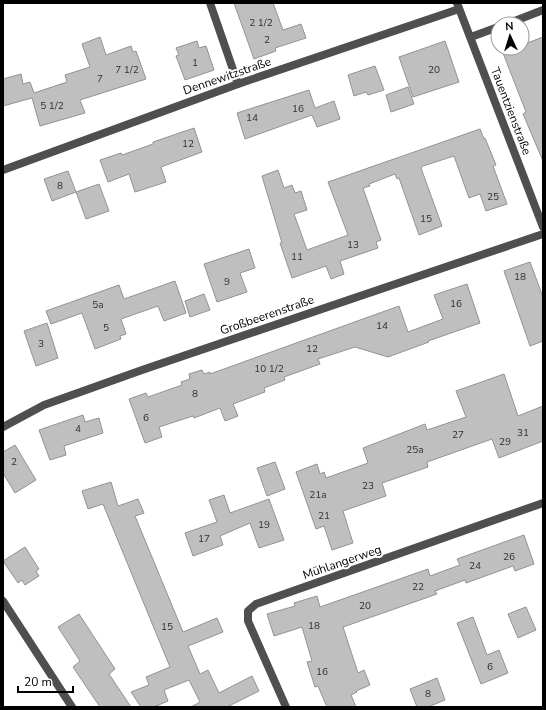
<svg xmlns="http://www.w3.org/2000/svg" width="546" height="710" viewBox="0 0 546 710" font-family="'Nunito Sans',sans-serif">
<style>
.building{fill:#bfbfbf;stroke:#939393}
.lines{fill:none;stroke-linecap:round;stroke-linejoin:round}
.street{stroke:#4f4f4f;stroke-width:8}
.labels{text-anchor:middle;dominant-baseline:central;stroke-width:4;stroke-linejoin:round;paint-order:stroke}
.number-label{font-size:10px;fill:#303030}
.street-label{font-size:12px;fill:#000;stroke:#fff}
</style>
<rect width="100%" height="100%" fill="#fff"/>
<g class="building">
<polygon points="234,3 273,3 283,30 301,24 306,38 275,48 276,51 254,59"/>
<polygon points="100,37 106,55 131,46 133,52 136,51 146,79 80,100 85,113 40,126 32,98 3,106 3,79 21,74 23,84 30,82 34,93 67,82 65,75 90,67 82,44"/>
<polygon points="543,37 543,161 523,114 526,112 503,53 515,48 522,48 522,45"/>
<polygon points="197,41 199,48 206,46 214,70 185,80 176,56 179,55 176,48"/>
<polygon points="445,41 459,82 413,97 399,57"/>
<polygon points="375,66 384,90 368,95 366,92 354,96 348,75"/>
<polygon points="408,87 414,104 391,112 386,95"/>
<polygon points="309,90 315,108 334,101 340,119 317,127 312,115 245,139 237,113"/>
<polygon points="194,128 202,152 161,167 166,182 135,192 129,174 108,182 100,160 121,153 122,155 153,144 153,142"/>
<polygon points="480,129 484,139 485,138 496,165 493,166 507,204 486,211 480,194 469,198 454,156 423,166 421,168 442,226 419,235 399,178 397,179 395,174 369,184 370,186 363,188 381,240 376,242 378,248 340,261 344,274 331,279 326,266 292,278 280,243 282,243 262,176 278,170 284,188 292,185 295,193 301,191 307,210 294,214 307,250 348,235 328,182"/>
<polygon points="68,171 76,192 52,201 44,179"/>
<polygon points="99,184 109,211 86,219 76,192"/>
<polygon points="249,249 255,268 240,273 247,292 217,302 204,264"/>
<polygon points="530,262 543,297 543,341 530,346 504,271"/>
<polygon points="175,281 186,313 164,321 158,306 121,319 126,334 120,336 121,339 95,349 82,313 51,324 46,311 119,285 124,299"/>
<polygon points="467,284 480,323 428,341 429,342 388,357 355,347 318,359 320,364 284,377 285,380 264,388 265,392 233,404 238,416 225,421 220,408 194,418 193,416 159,427 162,437 145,443 129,399 146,393 148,397 182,385 181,382 190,379 189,374 202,370 204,374 210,372 210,374 399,306 408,332 443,319 434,295"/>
<polygon points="204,294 210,310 190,317 185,301"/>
<polygon points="47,323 58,358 36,366 24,331"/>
<polygon points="504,374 518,416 543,406 543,441 499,458 492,439 427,462 428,467 382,483 386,496 343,511 353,543 332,550 324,526 316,529 296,472 317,464 320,474 324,472 326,478 368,463 363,448 425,424 427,430 466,417 456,391"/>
<polygon points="83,415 85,422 99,418 103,433 64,446 66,455 50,460 39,430"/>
<polygon points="15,445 36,480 15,493 3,473 3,452"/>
<polygon points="275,462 285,489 267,496 257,468"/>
<polygon points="111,482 118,506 138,499 144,513 135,516 183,632 217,618 223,632 188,646 200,674 208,670 219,693 252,676 259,691 227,707 191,707 200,702 189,680 164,690 168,701 154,707 141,707 131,692 149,685 146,677 170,667 103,504 88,509 82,491"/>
<polygon points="224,495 230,513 269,499 284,540 259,548 250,523 220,536 223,545 193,556 185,533 217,522 209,500"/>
<polygon points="524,535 534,564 515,571 513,566 466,583 465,580 435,591 437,594 343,627 358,673 364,670 370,685 356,691 357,692 351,695 356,707 327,707 318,686 315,687 307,662 312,661 302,627 274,636 267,614 295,606 294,603 317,596 320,607 428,569 430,576 460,565 457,559"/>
<polygon points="25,547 39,569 36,571 39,576 25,585 22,580 18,583 3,561"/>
<polygon points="526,607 536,630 518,638 508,614"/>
<polygon points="79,614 115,669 109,674 131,707 100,707 73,667 80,661 58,627"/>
<polygon points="473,617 487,655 499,650 508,673 481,684 457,623"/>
<polygon points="437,678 445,700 428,707 417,707 410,689"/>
</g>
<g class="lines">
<g class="street">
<polyline points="210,3 238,84"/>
<polyline points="457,3 543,227"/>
<polyline points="507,24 543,10"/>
<polyline points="471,37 498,27"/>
<polyline points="3,170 238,84 459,9"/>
<polyline points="3,427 44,405 142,370 543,234"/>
<polyline points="3,601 72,707"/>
<polyline points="286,707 248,621 248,611 256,604 543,503"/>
</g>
</g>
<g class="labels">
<g class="number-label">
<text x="261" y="23">2 1/2</text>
<text x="267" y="40">2</text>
<text x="195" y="63">1</text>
<text x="127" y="70">7 1/2</text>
<text x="434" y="70">20</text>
<text x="100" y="79">7</text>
<text x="52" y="106">5 1/2</text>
<text x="298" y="109">16</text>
<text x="252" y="118">14</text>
<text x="188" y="144">12</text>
<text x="60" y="186">8</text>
<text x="493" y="197">25</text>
<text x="426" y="219">15</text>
<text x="353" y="245">13</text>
<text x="297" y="257">11</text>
<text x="520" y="277">18</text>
<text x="227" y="282">9</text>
<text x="456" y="304">16</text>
<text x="98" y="305">5a</text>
<text x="382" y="326">14</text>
<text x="106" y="328">5</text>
<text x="41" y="344">3</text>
<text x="312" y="349">12</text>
<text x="269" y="369">10 1/2</text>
<text x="195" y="394">8</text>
<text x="146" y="418">6</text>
<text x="78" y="429">4</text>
<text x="523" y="433">31</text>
<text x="458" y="435">27</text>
<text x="505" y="442">29</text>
<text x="415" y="450">25a</text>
<text x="14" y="462">2</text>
<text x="368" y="486">23</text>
<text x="318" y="495">21a</text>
<text x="324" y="516">21</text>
<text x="264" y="525">19</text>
<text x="204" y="539">17</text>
<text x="509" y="557">26</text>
<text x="475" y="566">24</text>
<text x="418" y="587">22</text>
<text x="365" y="606">20</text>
<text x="314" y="626">18</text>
<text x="167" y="627">15</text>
<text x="490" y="667">6</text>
<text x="322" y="672">16</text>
<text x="428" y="694">8</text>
</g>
<g class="street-label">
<text transform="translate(227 76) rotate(-19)">Dennewitzstraße</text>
<text transform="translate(511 111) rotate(69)">Tauentzienstraße</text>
<text transform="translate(267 315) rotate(-19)">Großbeerenstraße</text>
<text transform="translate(342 562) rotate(-19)">Mühlangerweg</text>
</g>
</g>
<rect width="546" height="710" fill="none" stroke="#000000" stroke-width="8"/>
<g transform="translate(510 36) rotate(356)"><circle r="19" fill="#ffffff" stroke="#999999"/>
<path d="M0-3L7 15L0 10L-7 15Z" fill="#000000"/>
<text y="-6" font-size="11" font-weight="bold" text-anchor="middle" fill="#000000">N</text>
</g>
<path d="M18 686v6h55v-6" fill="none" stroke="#000000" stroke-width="2"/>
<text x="24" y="686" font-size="12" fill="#000000" stroke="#ffffff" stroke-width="3" paint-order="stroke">20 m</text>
</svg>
